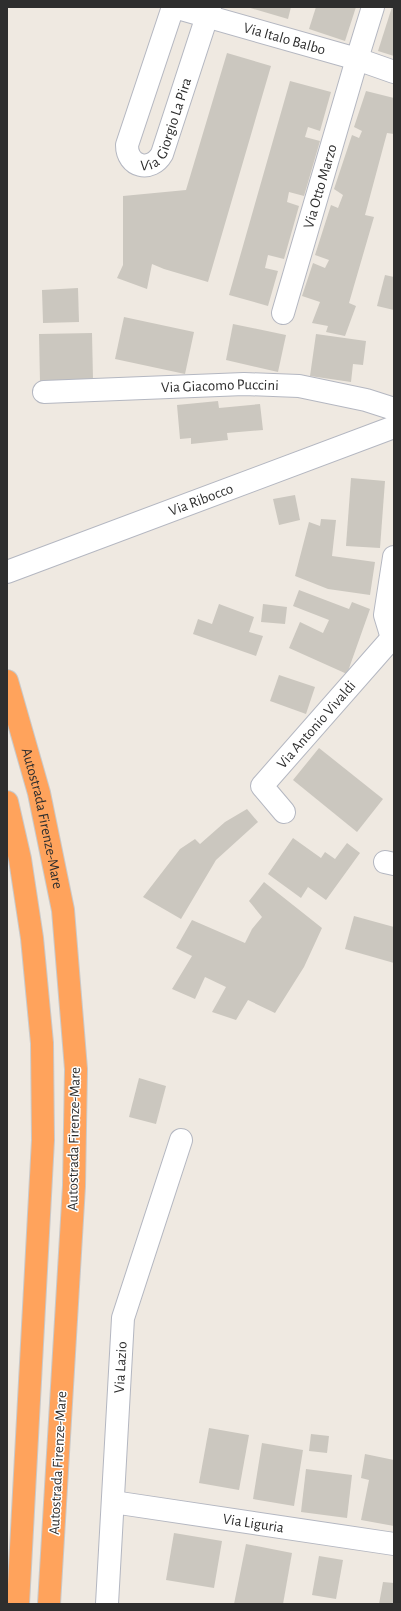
<svg xmlns="http://www.w3.org/2000/svg" width="401" height="1611" viewBox="0 0 401 1611" font-family="'Alegreya Sans',sans-serif">
<style>
.building{fill:#cbc7bf}
.lines{fill:none;stroke-linecap:round;stroke-linejoin:round}
.minor-casing{stroke:#b4b7c1;stroke-width:24}
.highway-casing{stroke:#c9c9c9;stroke-width:24}
.minor{stroke:#fff;stroke-width:22}
.highway{stroke:#ffa35c;stroke-width:22}
.labels{text-anchor:middle;dominant-baseline:central;stroke-width:3;stroke-linejoin:round;paint-order:stroke}
.street-label{font-size:15px;fill:#2e2e2e;stroke:#fff}
</style>
<rect width="100%" height="100%" fill="#efe9e1"/>
<g class="building">
<polygon points="247,7 291,7 288,19"/>
<polygon points="316,7 356,7 345,41 309,29"/>
<polygon points="392,7 394,7 394,56 378,51"/>
<polygon points="227,53 271,66 208,282 164,269 152,264 147,289 117,278 123,265 123,196 186,190"/>
<polygon points="290,81 331,92 320,131 308,127 305,137 320,141 304,196 289,192 287,202 299,206 284,259 268,255 265,268 278,271 268,306 229,295"/>
<polygon points="366,91 394,98 394,134 387,133 365,215 374,217 349,303 356,306 345,336 326,332 328,326 312,323 320,302 302,296 313,263 325,268 329,260 315,255 331,205 338,208 343,195 334,189 352,135 359,138 362,131 354,127"/>
<polygon points="385,275 394,277 394,310 377,306"/>
<polygon points="78,288 79,322 43,323 42,290"/>
<polygon points="124,317 194,332 185,374 115,359"/>
<polygon points="233,324 286,335 278,372 226,360"/>
<polygon points="92,333 93,380 40,382 39,334"/>
<polygon points="316,334 366,341 363,365 353,364 351,382 310,376"/>
<polygon points="218,401 219,408 260,404 263,430 227,433 228,440 191,444 191,438 180,439 177,405"/>
<polygon points="351,478 385,481 380,548 346,546"/>
<polygon points="295,495 300,520 279,525 273,499"/>
<polygon points="321,519 336,520 332,556 375,562 370,595 328,589 295,576 309,522 320,526"/>
<polygon points="299,590 349,609 352,602 370,609 347,674 289,648 300,622 323,633 329,620 293,606"/>
<polygon points="219,604 254,617 249,632 263,636 256,656 193,634 198,619 212,624"/>
<polygon points="263,604 287,607 285,624 261,622"/>
<polygon points="279,675 315,687 306,714 270,701"/>
<polygon points="319,748 383,799 357,832 293,780"/>
<polygon points="247,809 258,822 216,860 181,919 143,897 180,849 195,839 200,844 225,822"/>
<polygon points="293,838 321,858 325,852 335,859 347,843 360,853 326,900 308,887 301,898 268,874"/>
<polygon points="264,882 322,928 304,967 275,1013 248,1000 236,1020 212,1012 226,987 205,977 195,999 172,989 192,956 176,948 192,920 245,943 252,929 262,917 249,901"/>
<polygon points="354,916 394,927 394,963 345,949"/>
<polygon points="139,1078 166,1086 156,1124 129,1117"/>
<polygon points="209,1428 249,1435 239,1490 199,1483"/>
<polygon points="311,1434 329,1436 327,1453 309,1451"/>
<polygon points="262,1443 303,1450 294,1506 253,1499"/>
<polygon points="365,1454 394,1460 394,1526 361,1520 369,1480 361,1478"/>
<polygon points="306,1469 352,1475 347,1518 301,1512"/>
<polygon points="174,1533 222,1541 214,1588 166,1580"/>
<polygon points="246,1544 292,1553 283,1604 234,1604"/>
<polygon points="319,1556 343,1560 336,1599 312,1595"/>
<polygon points="383,1582 394,1583 394,1604 379,1604"/>
</g>
<g class="lines">
<defs>
<g id="minor">
<path id="s1" d="M173 7 127 145C127 167 151 173 162 154L210 7"/>
<path id="s2" d="M174 7 357 59 394 72"/>
<path id="s3" d="M283 313 357 59 373 7"/>
<path id="s4" d="M44 392 244 384 299 386 366 400 394 409"/>
<polyline points="394,557 385,615 392,638 394,640"/>
<path id="s5" d="M7 572 394 427"/>
<path id="s6" d="M284 812 262 786 392 638"/>
<polyline points="385,862 394,864"/>
<path id="s7" d="M113 1502 394 1544"/>
<path id="s8" d="M107 1604 123 1318 181 1140"/>
</g>
<g id="highway">
<path id="s9" d="M7 681 39 793 63 910 76 1069 74 1186 49 1604"/>
<polyline points="7,802 20,859 32,938 42,1043 43,1140 18,1604"/>
</g>
</defs>
<use href="#minor" class="minor-casing"/>
<use href="#highway" class="highway-casing"/>
<use href="#minor" class="minor"/>
<use href="#highway" class="highway"/>
</g>
<g class="labels">
<g class="street-label">
<text stroke="none"><textPath href="#s2" startOffset="115">Via Italo Balbo</textPath></text>
<text stroke="none"><textPath href="#s1" startOffset="224">Via Giorgio La Pira</textPath></text>
<text stroke="none"><textPath href="#s3" startOffset="132">Via Otto Marzo</textPath></text>
<text stroke="none"><textPath href="#s4" startOffset="176">Via Giacomo Puccini</textPath></text>
<text stroke="none"><textPath href="#s5" startOffset="207">Via Ribocco</textPath></text>
<text stroke="none"><textPath href="#s6" startOffset="116">Via Antonio Vivaldi</textPath></text>
<text stroke="none"><textPath href="#s9" startOffset="142">Autostrada Firenze-Mare</textPath></text>
<text transform="translate(74 1139) rotate(-89)">Autostrada Firenze-Mare</text>
<text stroke="none"><textPath href="#s8" startOffset="237">Via Lazio</textPath></text>
<text transform="translate(58 1463) rotate(-87)">Autostrada Firenze-Mare</text>
<text stroke="none"><textPath href="#s7" startOffset="142">Via Liguria</textPath></text>
</g>
</g>
<rect width="401" height="1611" fill="none" stroke="#2e2e2e" stroke-width="16"/>
</svg>
